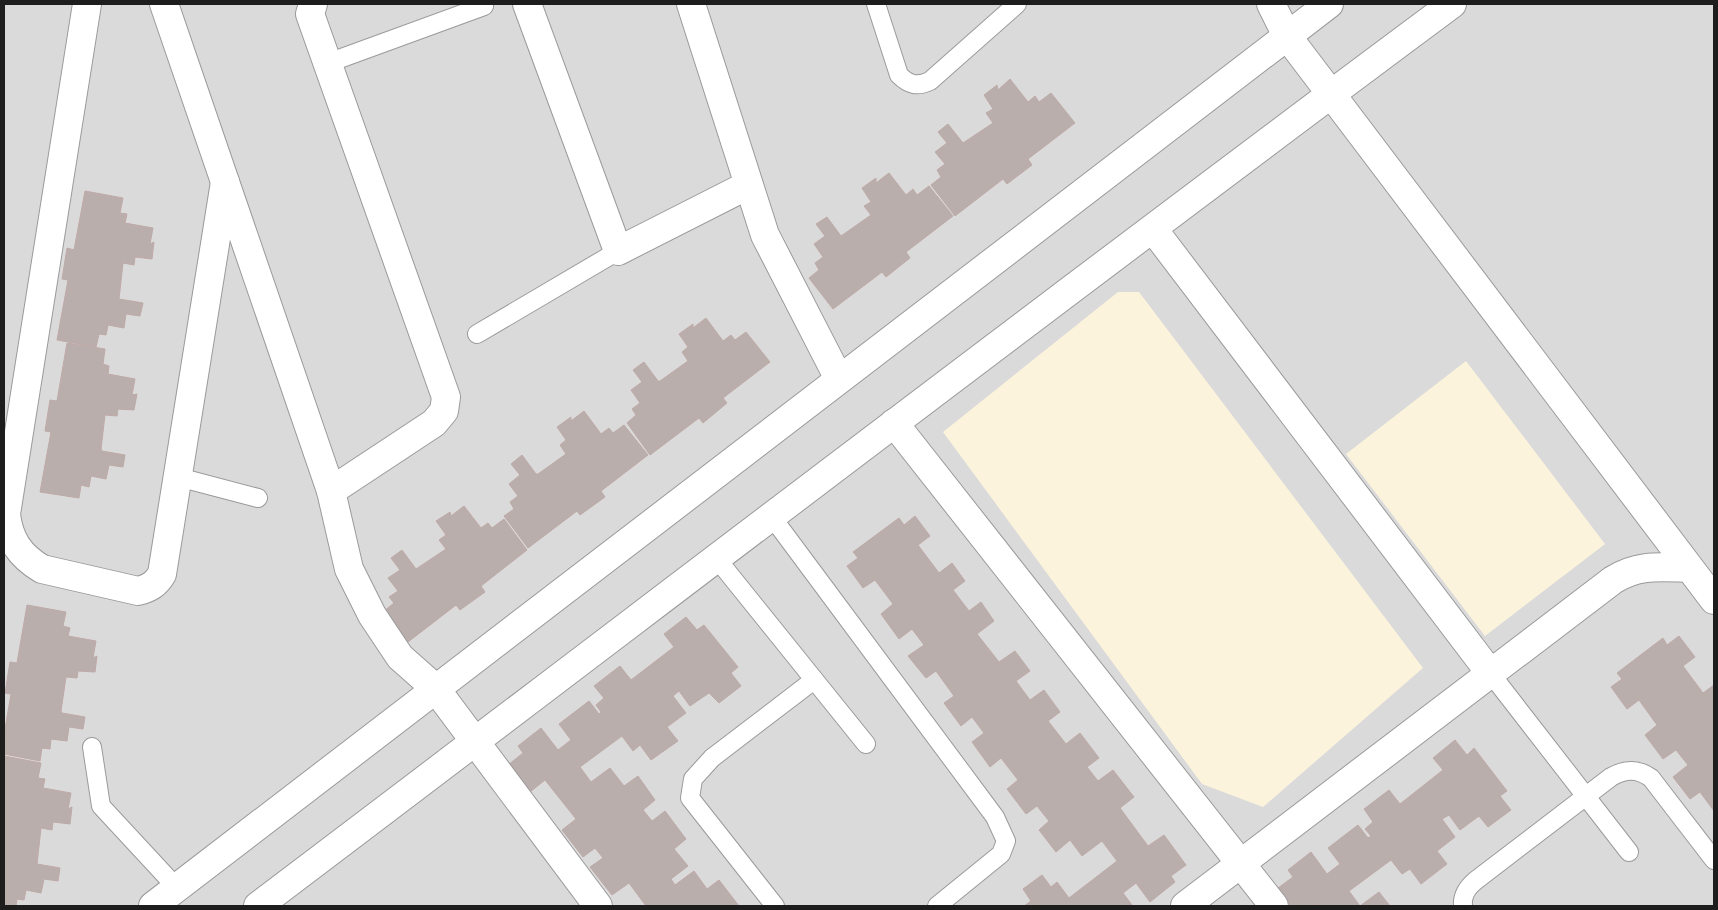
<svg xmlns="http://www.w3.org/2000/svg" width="1718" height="910" viewBox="0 0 1718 910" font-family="'PT Sans',sans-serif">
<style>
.residential{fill:#dbdada}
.education{fill:#fcf3dd}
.building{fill:#baaead;stroke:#beaaa7}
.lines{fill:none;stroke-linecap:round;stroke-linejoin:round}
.service-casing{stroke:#9a9a9a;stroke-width:20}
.minor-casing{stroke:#9a9a9a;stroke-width:30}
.service{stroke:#fff;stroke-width:18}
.minor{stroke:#fff;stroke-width:28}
</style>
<rect width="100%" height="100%" fill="#ede7e3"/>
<rect class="residential" x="4" y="4" width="1710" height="902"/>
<g class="education">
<polygon points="1118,292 1139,292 1423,668 1263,807 1202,784 943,432"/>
<polygon points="1466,361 1605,544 1485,636 1346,454"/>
</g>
<g class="building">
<polygon points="1010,79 1028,102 1035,96 1039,102 1051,93 1075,123 1028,159 1032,165 1007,184 1003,179 955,216 931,185 941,177 937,170 945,164 935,152 947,143 938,132 948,124 963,143 993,123 986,113 993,109 984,95 997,85 998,90"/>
<polygon points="889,173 906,195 913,189 917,195 929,186 953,216 906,252 910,258 886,277 882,272 833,309 809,278 819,270 815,263 823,257 814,244 825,236 816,224 827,217 841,236 871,215 864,206 871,202 862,188 876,178 876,183"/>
<polygon points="85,191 123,198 120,213 127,214 125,223 153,228 150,244 154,242 152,259 135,257 134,265 123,263 119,299 143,303 140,316 126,314 124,328 108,325 106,335 99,334 96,347 57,340 68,280 62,279 67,248 74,250"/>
<polygon points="706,318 723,341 731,335 735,340 746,332 770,362 723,398 727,403 703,423 699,418 650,455 627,423 636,415 632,409 640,403 631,390 642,382 633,370 644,362 658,381 660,381 688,361 682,352 688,347 679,334 693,324 693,328"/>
<polygon points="67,343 105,349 103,364 109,366 108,374 135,379 132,395 137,394 134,410 118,409 117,416 105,415 101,449 102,451 125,455 123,467 109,465 106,479 91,476 89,487 81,485 79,498 40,492 51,432 45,431 50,400 57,401"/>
<polygon points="584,411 601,434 609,428 613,433 624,425 648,455 601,491 605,497 580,515 577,511 528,548 504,516 514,509 510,502 518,496 509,484 520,475 511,464 522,455 536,474 538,474 566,454 560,445 566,440 557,427 571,417 571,421"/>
<polygon points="464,506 481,528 488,523 492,528 504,519 527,550 481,586 485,592 460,610 456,605 408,642 384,611 394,603 389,597 398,591 388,578 400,570 391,558 402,550 416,569 446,549 439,540 446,535 436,521 450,512 451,516"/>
<polygon points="915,516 930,536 918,545 939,573 952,563 965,581 953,590 969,611 981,602 994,621 977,634 999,662 1015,651 1030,671 1016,681 1030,700 1044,690 1060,712 1048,721 1066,744 1080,733 1099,758 1087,767 1098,781 1113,770 1134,797 1120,808 1148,846 1164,835 1186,865 1171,876 1175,882 1150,902 1136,883 1123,893 1132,905 1130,906 1024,906 1031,901 1023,889 1042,875 1051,887 1057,882 1069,898 1117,861 1102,841 1082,856 1070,840 1056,852 1039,830 1049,821 1037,806 1026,814 1007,789 1018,780 1001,758 990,767 972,742 984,733 972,717 961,726 944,703 954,696 936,671 926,678 908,656 924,645 912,629 899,639 881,614 893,604 875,580 863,588 847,566 858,558 853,552 899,518 904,525"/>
<polygon points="27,605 66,612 63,626 70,628 68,636 96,641 93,658 97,656 95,672 78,671 77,678 66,677 61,711 62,713 85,717 83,729 69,727 67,741 51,739 50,749 42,748 40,761 4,754 4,735 11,694 5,693 10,662 17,663"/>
<polygon points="686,617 697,630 704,625 738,667 731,673 741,686 719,703 709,693 690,706 679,691 673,696 686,713 667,727 678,741 651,760 640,745 633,751 622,736 580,767 591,782 610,768 624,786 638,776 655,800 643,810 652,821 665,811 686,839 674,849 688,866 671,879 675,885 694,871 707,889 719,880 739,906 646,906 629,883 612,895 590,867 603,858 595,848 583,857 562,830 576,819 545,780 530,792 508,765 523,753 518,746 541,728 558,750 571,740 559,724 589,701 599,714 601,712 596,705 604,698 594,686 620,666 631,680 674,647 664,634"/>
<polygon points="1679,636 1695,657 1683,666 1703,693 1714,685 1714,811 1700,792 1690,799 1673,777 1688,765 1676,750 1663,759 1645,735 1657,725 1639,700 1627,709 1611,687 1622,679 1617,673 1663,638 1667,645"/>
<polygon points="1455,740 1467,755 1474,748 1507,791 1500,796 1511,810 1488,827 1479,816 1460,830 1449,815 1442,819 1455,837 1437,851 1447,864 1421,884 1410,869 1402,874 1391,860 1349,891 1360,906 1379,892 1390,906 1316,906 1314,904 1311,906 1291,906 1278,888 1293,877 1288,870 1311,852 1327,874 1340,864 1328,848 1358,825 1368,838 1371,836 1365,829 1373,822 1364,809 1389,790 1400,804 1443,770 1433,758"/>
<polygon points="4,756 41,763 38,778 45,779 43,788 71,793 68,809 72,807 70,824 53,822 52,830 41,828 37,864 60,868 58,881 44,879 41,893 26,890 24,900 17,899 16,906 4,906"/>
</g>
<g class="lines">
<defs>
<g id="service">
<path d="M876 4 899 75C909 85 917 87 930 81L1017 4"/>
<polyline points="328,63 484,6"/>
<polyline points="477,334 618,251"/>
<polyline points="178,477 258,498"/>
<polyline points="772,517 995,817 1006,841 1001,854 937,906"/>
<polyline points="717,559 866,744"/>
<polyline points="1491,674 1629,852"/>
<polyline points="92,747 101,806 177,888"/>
<polyline points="775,906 690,798 693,779 712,758 814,680"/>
<path d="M1463 906C1462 895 1467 888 1475 881L1611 777C1625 769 1637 768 1651 778L1714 860"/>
</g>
<g id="minor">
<path d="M87 4 6 514C9 540 20 556 42 569L138 591C150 588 156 584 162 574L225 182"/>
<polyline points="164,4 331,491 349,569 372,615 400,657 435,688 598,906"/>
<polyline points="313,4 310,14 446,397 444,411 434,423 331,491"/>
<polyline points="527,4 618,251 748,185"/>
<polyline points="691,4 765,235 839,379"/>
<polyline points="1271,4 1287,36 1331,94 1714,600"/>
<polyline points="1153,229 1491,674"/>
<polyline points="894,423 1274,906"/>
<polyline points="153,906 1329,4"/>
<path d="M258 906C656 605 1052 301 1452 4"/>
<path d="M1185 906 1613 580C1638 564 1660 567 1689 568"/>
</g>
</defs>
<use href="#service" class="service-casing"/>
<use href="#minor" class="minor-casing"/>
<use href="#service" class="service"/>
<use href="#minor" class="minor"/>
</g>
<rect width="1718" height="910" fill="none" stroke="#1d1d1d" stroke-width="10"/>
</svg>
